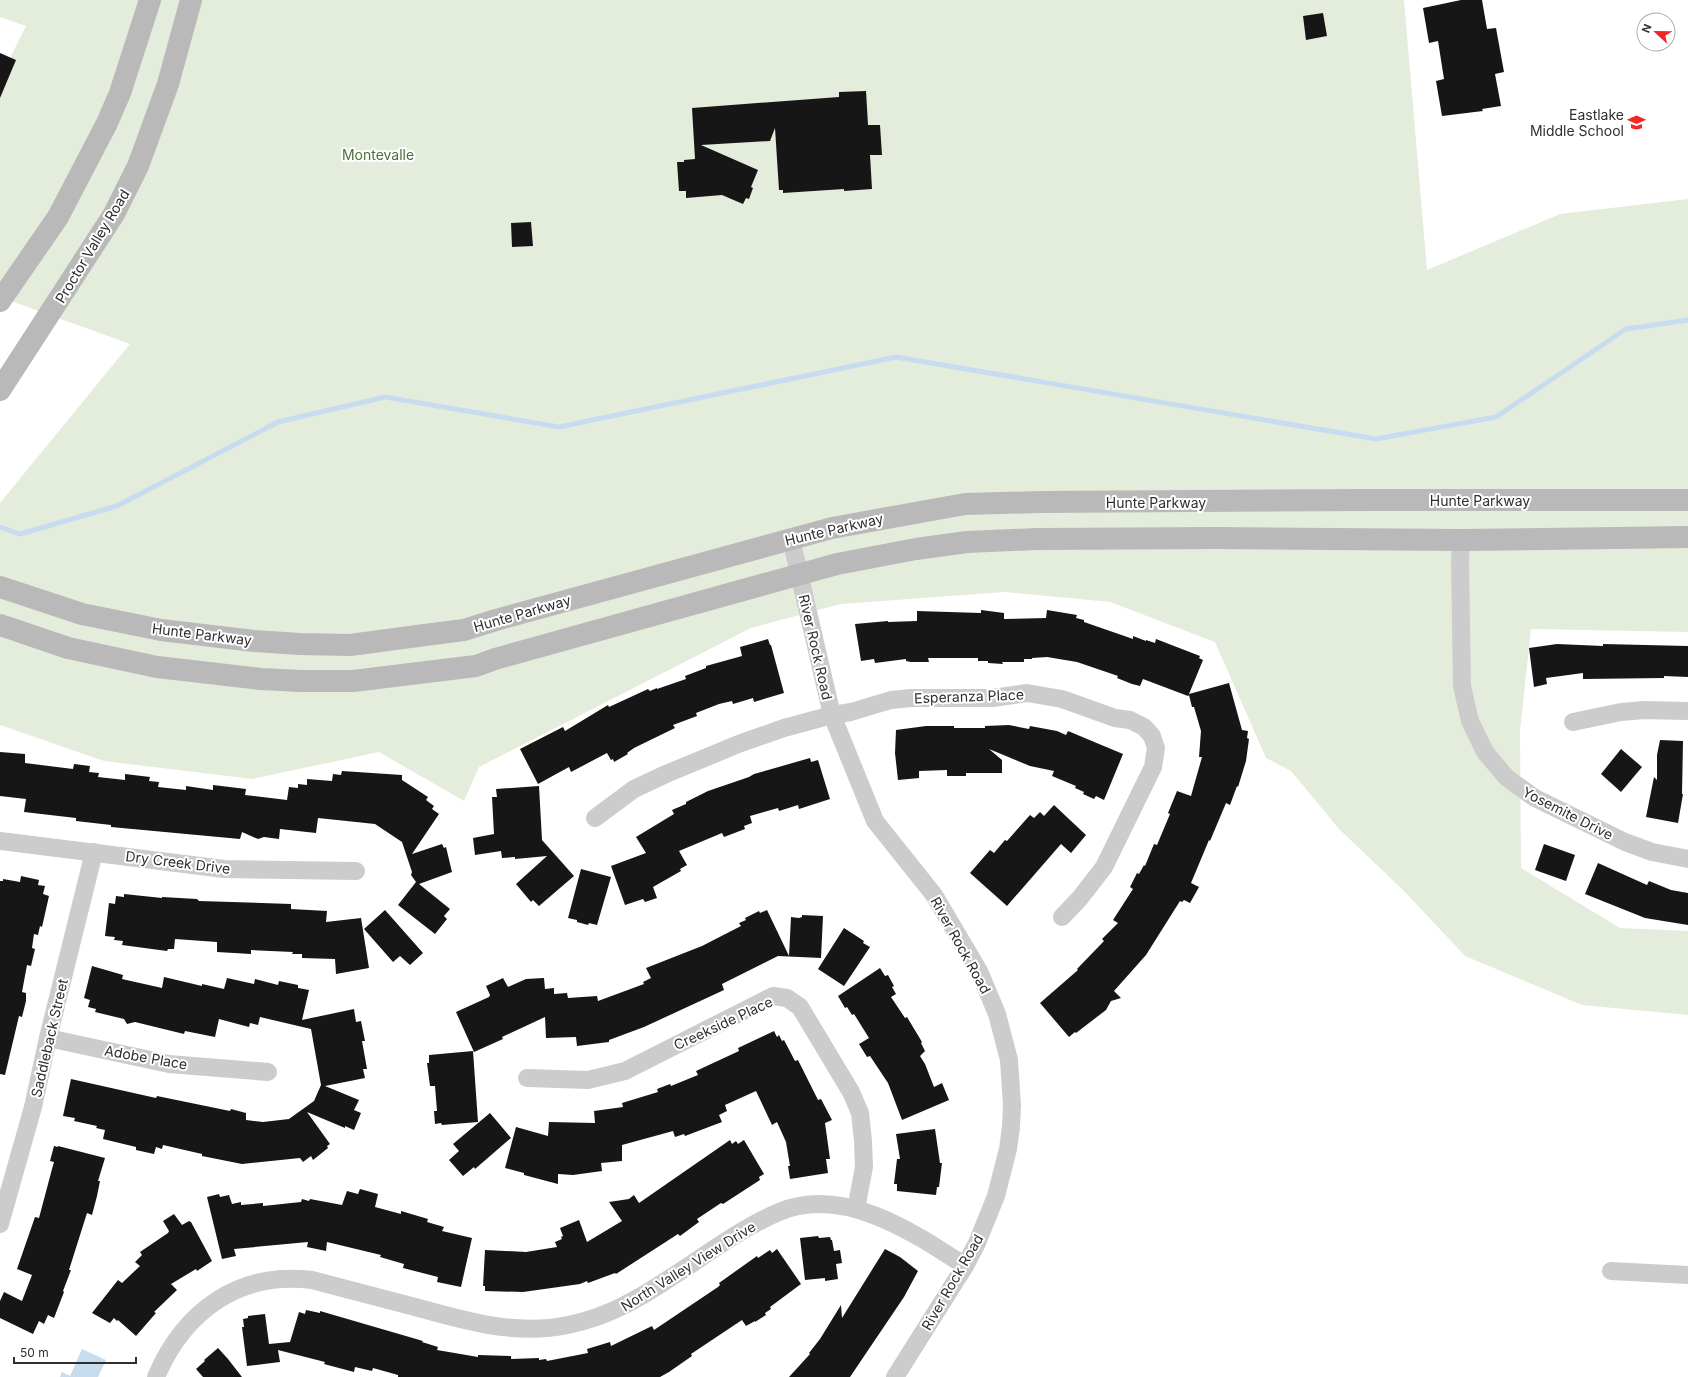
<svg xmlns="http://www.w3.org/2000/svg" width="1688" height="1377" viewBox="0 0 1688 1377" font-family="Inter,sans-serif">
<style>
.green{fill:#e4eddc}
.water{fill:#c7dcee}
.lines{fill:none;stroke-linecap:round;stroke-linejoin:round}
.stream{stroke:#c7dcee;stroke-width:5}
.building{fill:#161616}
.street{stroke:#ccc;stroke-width:18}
.secondary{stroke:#b9b9b9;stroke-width:22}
.labels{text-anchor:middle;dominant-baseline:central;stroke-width:4;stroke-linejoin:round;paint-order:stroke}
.poi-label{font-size:14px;fill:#2f2f2f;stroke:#fff;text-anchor:end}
.park-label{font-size:14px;fill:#4d6e39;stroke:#fff}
.street-label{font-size:14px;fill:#2f2f2f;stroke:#fff}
</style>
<rect width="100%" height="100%" fill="#fff"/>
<polygon class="green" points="0,0 1404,0 1427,270 1560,214 1688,199 1688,632 1531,629 1520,731 1521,868 1620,928 1688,931 1688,1015 1582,1005 1465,956 1403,890 1339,829 1291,771 1266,758 1215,642 1110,602 1005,592 841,604 751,628 479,767 464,801 379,752 252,779 104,761 0,725 0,503 130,344 0,297 0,78 26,26 0,17"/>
<polygon class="water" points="82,1349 106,1360 98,1377 60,1377 62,1372 70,1376"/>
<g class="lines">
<polyline class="stream" points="0,527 20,534 117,506 278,422 385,397 559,427 896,357 1376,439 1496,417 1626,329 1688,320"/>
</g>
<g class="building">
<polygon points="1461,0 1482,0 1487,29 1496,28 1504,72 1495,74 1501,106 1482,109 1483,111 1442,116 1436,81 1444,79 1438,41 1429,43 1423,8"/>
<polygon points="1323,13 1327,36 1306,40 1303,16"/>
<polygon points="0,53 16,60 0,98"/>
<polygon points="866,91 868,125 880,125 882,155 870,155 872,189 844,191 844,189 783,193 783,190 779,190 775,128 770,141 701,145 758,170 751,187 753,188 749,199 746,198 743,204 722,195 686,198 686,191 679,191 677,162 684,162 684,160 695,159 692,108 839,97 839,92"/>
<polygon points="531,222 533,246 512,247 511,223"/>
<polygon points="981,610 1004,613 1004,619 1046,618 1047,610 1077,615 1076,618 1084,620 1084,622 1133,639 1133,636 1146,641 1146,640 1155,643 1156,639 1200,656 1199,658 1203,660 1189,694 1229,683 1242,730 1248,731 1247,738 1249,739 1246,761 1238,787 1237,786 1230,805 1226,803 1210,841 1209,840 1191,883 1199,887 1190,903 1184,900 1182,902 1180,901 1146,955 1114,991 1121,998 1111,1001 1106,1010 1076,1033 1075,1032 1069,1037 1040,1003 1078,970 1077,969 1104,941 1102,939 1118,923 1113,920 1133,889 1130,887 1137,873 1139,874 1144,865 1145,866 1154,844 1157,845 1170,814 1168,813 1177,791 1191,796 1202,757 1199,757 1201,731 1194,707 1192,707 1189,695 1188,696 1143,679 1140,686 1132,684 1117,678 1118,676 1077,662 1047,657 1032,658 1032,659 1024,659 1024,662 1002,662 1003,664 988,663 988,661 978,661 978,658 928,658 929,662 911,662 906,661 906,659 875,663 874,659 861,661 855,624 888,621 888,622 917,621 917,611 981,613"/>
<polygon points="768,639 770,645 771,645 784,693 754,702 753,698 733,704 732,701 719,704 696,713 697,716 673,725 675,728 634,748 627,753 628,754 614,762 613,759 611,760 607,753 571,772 569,767 538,784 520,749 563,727 565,731 608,705 609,707 648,689 650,691 657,688 657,689 686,679 685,676 706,668 706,666 742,656 740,647"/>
<polygon points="1557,644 1603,646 1603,644 1688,646 1688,677 1664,676 1664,678 1583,679 1583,673 1546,678 1547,684 1534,687 1529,648"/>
<polygon points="1009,725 1029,729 1030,726 1057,731 1066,735 1068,731 1123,754 1104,800 1096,796 1094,799 1083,794 1084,792 1075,788 1076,786 1052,776 1054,771 1030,766 989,749 1002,760 1002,773 966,773 966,776 947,776 947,770 919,771 919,778 898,780 895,753 896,730 926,726 954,726 954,728 985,728 985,726"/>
<polygon points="1660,740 1683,741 1682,794 1683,794 1678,823 1646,817 1654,777 1657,780 1657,755"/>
<polygon points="1621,749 1642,767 1621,792 1601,774"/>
<polygon points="0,752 25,754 25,763 73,769 74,764 90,766 89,772 99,773 98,777 125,780 125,774 150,777 149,781 159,782 158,787 186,790 186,786 213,790 213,785 246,789 245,795 287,800 289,787 298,788 298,784 307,785 307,779 332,781 333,774 341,775 342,771 402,775 402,780 428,797 426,800 434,806 432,809 439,814 412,854 442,844 444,848 446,847 452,872 419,884 450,909 444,916 447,919 435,934 398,905 416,882 411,875 412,872 402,842 375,824 318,818 316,833 280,829 279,839 264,837 258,839 242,832 240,839 111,827 111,825 76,821 76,818 24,812 26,799 0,796"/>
<polygon points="810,758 811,762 818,760 830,799 799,809 798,805 779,811 778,808 750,816 752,823 744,826 745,829 724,837 722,833 679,851 687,865 680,869 681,871 653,887 657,898 645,902 643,899 625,905 611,866 646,853 636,837 674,814 672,810 686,804 686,802 708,791 749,777 754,774"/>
<polygon points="539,786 542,840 574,876 539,906 533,900 531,902 516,884 547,856 515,859 515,857 502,858 501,851 475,855 473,838 494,834 492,797 497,797 496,789"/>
<polygon points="1054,805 1086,835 1071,853 1061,844 1007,906 970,873 990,850 994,853 1005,840 1007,841 1030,815 1034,818 1040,812 1044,816"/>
<polygon points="1544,844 1575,855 1566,881 1535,870"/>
<polygon points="1598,863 1647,885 1649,881 1671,890 1688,893 1688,925 1645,918 1585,894"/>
<polygon points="581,869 611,877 597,925 589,923 588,925 577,922 577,920 568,918"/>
<polygon points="21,876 39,880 38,885 45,886 43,894 49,896 42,927 40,926 38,935 34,934 32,948 35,949 31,966 27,965 22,992 26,993 26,1001 22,1017 19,1016 5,1075 0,1074 0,881 3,881 3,879 20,882"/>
<polygon points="124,894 162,898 162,897 197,899 199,901 291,904 291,909 327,911 326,922 361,918 369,968 336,974 335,959 302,958 302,954 292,954 293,952 251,950 251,954 217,952 217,942 175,939 174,949 168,949 167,951 122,945 123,941 114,940 115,937 105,936 109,903 115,904 116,896 124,897"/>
<polygon points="385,910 423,953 410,965 400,956 393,962 364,929"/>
<polygon points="767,910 789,956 791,917 799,918 802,917 802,915 823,916 821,958 778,956 722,984 724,990 644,1027 609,1040 609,1042 577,1046 576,1037 546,1038 545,1017 502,1037 503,1039 474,1052 456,1012 489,997 490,995 486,986 503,978 508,987 526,979 544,978 545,989 554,988 554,994 567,993 568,998 597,996 598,1001 644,984 643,982 651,978 646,968 702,946 741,926 739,923 746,920 745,918 759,911 760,913"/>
<polygon points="844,928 864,941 863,943 870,947 844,986 818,969"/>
<polygon points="92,966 123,975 122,979 162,988 164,977 202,986 202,984 224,989 227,978 254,984 255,979 278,985 279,981 298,985 298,988 309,990 302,1020 354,1009 356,1022 361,1021 365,1041 362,1041 367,1069 363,1069 365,1078 325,1086 359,1100 354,1110 361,1113 354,1130 345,1126 345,1128 307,1112 330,1144 327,1146 328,1148 313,1160 311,1156 303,1162 300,1158 242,1164 202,1156 202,1154 163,1145 162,1149 156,1147 154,1154 136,1150 136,1147 103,1139 105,1130 96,1128 97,1126 74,1121 75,1118 63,1116 71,1079 156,1098 157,1096 230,1111 231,1109 246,1113 246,1120 263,1122 289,1119 314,1101 321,1085 311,1029 260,1017 258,1025 250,1023 249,1027 219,1019 215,1037 185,1031 184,1034 135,1022 127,1024 124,1019 95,1012 96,1009 88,1007 90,1000 84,998"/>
<polygon points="880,968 885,976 888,975 894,986 892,987 896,994 891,997 905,1018 907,1017 922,1042 921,1043 925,1051 920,1056 925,1064 934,1087 942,1083 949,1100 902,1120 888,1083 870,1056 867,1057 859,1044 869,1038 854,1014 852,1015 847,1007 845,1008 838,996"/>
<polygon points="774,1031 777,1037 779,1035 782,1041 784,1040 795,1061 798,1060 818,1100 821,1099 832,1120 825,1123 830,1159 826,1159 828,1173 790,1179 788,1166 790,1166 786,1142 777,1122 772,1125 756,1091 725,1105 727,1111 719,1115 722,1122 685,1136 684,1134 675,1137 673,1131 622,1145 622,1161 601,1163 602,1171 573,1175 558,1174 558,1184 524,1175 524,1173 505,1168 516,1127 548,1136 549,1122 595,1123 594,1111 623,1107 622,1103 658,1092 657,1089 670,1084 671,1086 698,1075 696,1071 739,1051 738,1048"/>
<polygon points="473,1051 478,1122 442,1125 441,1123 435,1124 434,1111 437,1111 435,1086 430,1086 427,1063 429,1063 429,1055"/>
<polygon points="490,1113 511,1138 475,1169 474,1167 463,1176 449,1160 459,1151 453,1144"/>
<polygon points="935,1129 940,1163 942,1163 939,1187 937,1187 936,1195 897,1191 897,1184 894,1184 897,1159 900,1159 896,1134"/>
<polygon points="730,1140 732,1144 736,1141 738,1144 744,1140 764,1174 759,1177 760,1180 723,1204 721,1203 697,1219 699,1222 680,1236 678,1234 616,1274 615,1273 588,1283 587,1281 580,1284 523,1292 485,1291 485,1286 483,1286 485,1250 526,1252 557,1247 555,1242 562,1239 561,1237 563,1236 560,1228 579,1220 587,1242 622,1221 609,1202 629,1199 634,1195 639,1203"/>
<polygon points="54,1146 58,1147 58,1146 105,1158 98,1181 100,1181 97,1196 92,1215 87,1213 69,1270 71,1270 63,1291 64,1292 54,1318 48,1315 44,1324 39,1321 33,1334 0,1318 0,1301 4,1292 22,1301 32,1275 17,1269 35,1217 39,1218 52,1169 54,1162 50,1161"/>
<polygon points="360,1189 378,1194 375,1207 401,1214 401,1211 428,1219 427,1222 444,1227 442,1231 472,1238 461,1287 437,1282 438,1277 403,1268 404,1264 380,1257 381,1255 327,1242 326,1251 307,1247 308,1242 234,1249 236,1256 222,1259 207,1197 219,1194 220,1197 229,1195 232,1204 241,1202 241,1205 263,1203 263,1206 301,1202 302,1199 309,1201 310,1199 342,1205 347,1191 358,1194"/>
<polygon points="174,1214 182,1225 189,1221 191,1222 212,1261 197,1271 196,1269 171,1284 177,1290 154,1312 156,1313 136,1336 118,1320 117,1321 114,1318 110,1323 92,1313 118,1280 122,1283 140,1266 135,1262 142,1255 140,1252 168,1233 169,1231 163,1221"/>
<polygon points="818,1236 819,1238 830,1237 831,1240 832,1240 834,1251 840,1250 842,1263 836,1264 838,1279 825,1281 825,1278 805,1280 800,1238"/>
<polygon points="777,1249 801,1284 770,1307 771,1309 765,1313 766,1315 755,1322 755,1321 746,1326 742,1320 691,1354 692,1356 669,1372 660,1377 398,1377 398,1375 373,1368 372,1371 355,1367 354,1372 324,1364 325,1362 278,1350 280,1362 247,1366 242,1327 244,1327 243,1319 248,1318 248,1316 265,1314 269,1344 290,1342 299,1312 305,1314 306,1310 320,1313 320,1311 423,1341 422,1342 438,1347 437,1350 478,1357 478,1355 511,1356 511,1359 539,1358 539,1360 546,1359 547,1361 588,1353 587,1349 610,1342 611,1346 652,1326 654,1330 718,1287 720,1285 719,1283 757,1256 758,1258 770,1250 772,1253"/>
<polygon points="885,1249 900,1257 918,1271 904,1297 850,1377 789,1377 810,1354 809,1353 820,1339 841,1305 842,1318"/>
<polygon points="218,1348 228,1359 242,1377 203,1377 196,1369 205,1361 204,1360"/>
</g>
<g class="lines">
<g class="street">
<polyline points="791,539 832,715 875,821 934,895 979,971 997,1014 1009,1060 1012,1105 1011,1127 1008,1149 996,1196 977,1243 965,1266 895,1377"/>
<polyline points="1461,540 1460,561 1462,686 1470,721 1485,752 1507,778 1535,798 1625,842 1652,852 1688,859"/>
<polyline points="1573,722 1621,712 1644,710 1688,711"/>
<polyline points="595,818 634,789 666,774 741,743 784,728 832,715 851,712 891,700 911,698 992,698 1027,693 1062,699 1115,718 1130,720 1144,727 1152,736 1156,748 1153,767 1104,867 1080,898 1062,917"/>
<polyline points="0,841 224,869 356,871"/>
<polyline points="48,1038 169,1064 268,1072"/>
<polyline points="527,1078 588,1080 625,1071 773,996 787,998 800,1007 851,1092 860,1113 863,1141 864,1167 856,1209"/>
<polyline points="0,1224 33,1107 48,1038 94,852"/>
<polyline points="1611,1271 1688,1275"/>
<path d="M156 1377C184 1311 239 1271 312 1280 346 1289 381 1298 415 1307 466 1321 515 1336 568 1325 607 1317 637 1300 670 1278 705 1256 741 1228 779 1212 843 1185 913 1232 965 1266"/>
</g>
<g class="secondary">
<polyline points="0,301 58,217 107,123 120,93 150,0"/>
<polyline points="0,390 114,214 138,166 168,84 191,0"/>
<polyline points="0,587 82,614 161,630 254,641 300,644 350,645 425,635 464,630 496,620 832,528 965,504 1041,502 1370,500 1688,500"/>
<polyline points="0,625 68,648 157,667 261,679 301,681 353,681 476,666 495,659 837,564 916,549 967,542 1037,539 1217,538 1461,540 1688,537"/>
</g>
</g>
<defs>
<symbol id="school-bare" viewBox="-9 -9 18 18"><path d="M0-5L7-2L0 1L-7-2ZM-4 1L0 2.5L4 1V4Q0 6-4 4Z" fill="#f22725" stroke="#fff" stroke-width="2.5" paint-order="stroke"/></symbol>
</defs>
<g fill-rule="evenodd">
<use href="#school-bare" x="1624" y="110" width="25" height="25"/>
</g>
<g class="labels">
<g class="poi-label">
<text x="1624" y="114">Eastlake<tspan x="1624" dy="16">Middle School</tspan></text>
</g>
<g class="park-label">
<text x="378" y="154">Montevalle</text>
</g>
<g class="street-label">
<text transform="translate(92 246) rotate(-59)">Proctor Valley Road</text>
<text x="1480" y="500">Hunte Parkway</text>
<text x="1156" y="502">Hunte Parkway</text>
<text transform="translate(834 529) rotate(-13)">Hunte Parkway</text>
<text transform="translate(522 613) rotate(-16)">Hunte Parkway</text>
<text transform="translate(202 634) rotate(7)">Hunte Parkway</text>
<text transform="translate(816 647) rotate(77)">River Rock Road</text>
<text transform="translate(969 696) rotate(-2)">Esperanza Place</text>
<text transform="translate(1568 813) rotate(27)">Yosemite Drive</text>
<text transform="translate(178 862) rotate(7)">Dry Creek Drive</text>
<text transform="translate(961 945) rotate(61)">River Rock Road</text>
<text transform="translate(723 1023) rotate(-25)">Creekside Place</text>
<text transform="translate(49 1038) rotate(-77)">Saddleback Street</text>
<text transform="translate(146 1057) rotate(10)">Adobe Place</text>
<text transform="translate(688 1266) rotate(-32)">North Valley View Drive</text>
<text transform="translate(952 1282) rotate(-60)">River Rock Road</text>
</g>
</g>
<g transform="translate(1656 32) rotate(292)"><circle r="19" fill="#ffffff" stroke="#acacac"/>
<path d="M0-3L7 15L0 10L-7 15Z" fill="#f22725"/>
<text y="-6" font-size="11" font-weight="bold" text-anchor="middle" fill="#2f2f2f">N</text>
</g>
<path d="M14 1357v6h122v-6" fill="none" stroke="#2f2f2f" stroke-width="2"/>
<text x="20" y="1357" font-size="12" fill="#2f2f2f" stroke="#ffffff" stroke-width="3" paint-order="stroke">50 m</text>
</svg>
